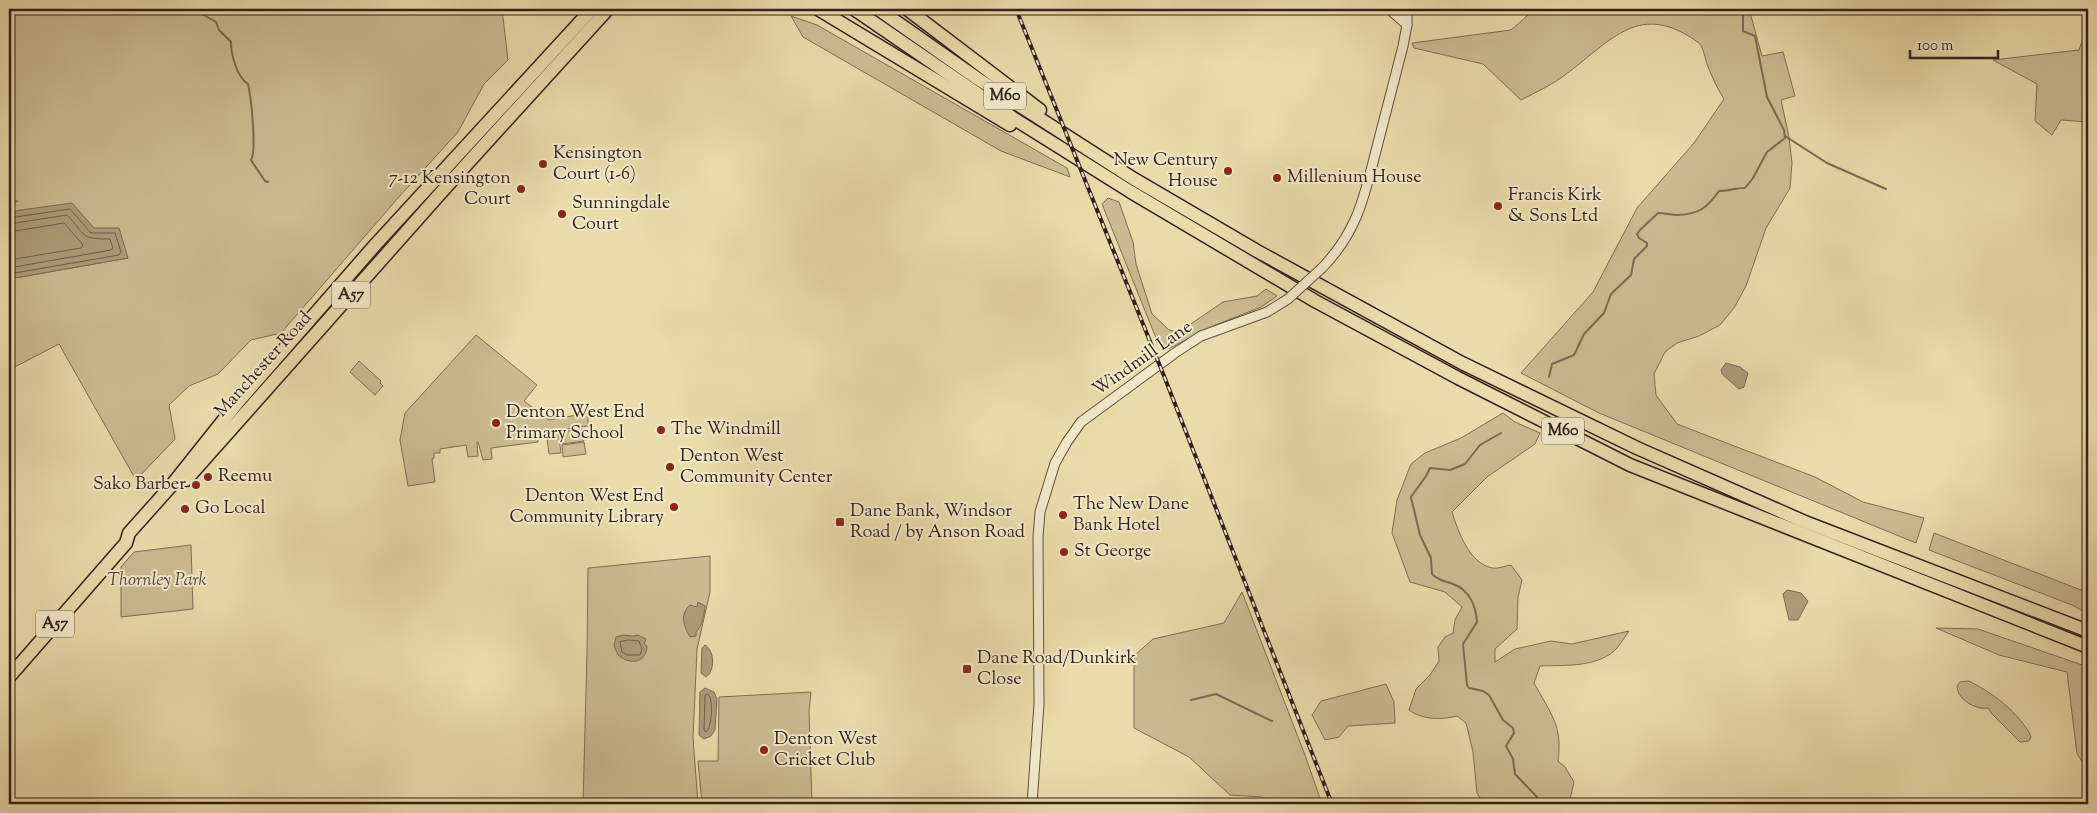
<svg xmlns="http://www.w3.org/2000/svg" width="2097" height="813" viewBox="0 0 2097 813" font-family="'Sorts Mill Goudy',serif">
<style>
.green{fill:#cbbb92;stroke:#7e6e56}
.water{fill:#ab9c79;stroke:#7b6b53}
.lines{fill:none;stroke-linecap:round;stroke-linejoin:round}
.shore{stroke:#6e5e4a;stroke-width:1}
.stream{stroke:#7b6b53;stroke-width:2}
.minor-casing{stroke:#60503f;stroke-width:11}
.highway-casing{stroke:#32211b;stroke-width:15}
.minor{stroke:#f1e8c8;stroke-width:9}
.highway{stroke:#eadbaa;stroke-width:12}
.rail-casing{stroke:#32211b;stroke-width:4}
.rail{stroke:#f1e8c8;stroke-width:2;stroke-dasharray:5.5;stroke-linecap:butt}
.minor-bridge-casing{stroke:#60503f;stroke-width:11;stroke-linecap:butt}
.minor-bridge{stroke:#f1e8c8;stroke-width:9}
.poi-dot{fill:#8f2418;stroke:#f1e8c8;stroke-width:2}
.labels{text-anchor:middle;dominant-baseline:central;stroke-width:4;stroke-linejoin:round;paint-order:stroke}
.shield{fill:#f1e8c8;stroke:#6b5d4f;stroke-width:1}
.shield-label{font-size:16px;font-weight:bold;fill:#32211b}
.poi-label{font-size:18px;fill:#32211b;stroke:#f1e8c8;text-anchor:start}
.street-label{font-size:18px;fill:#32211b;stroke:#f1e8c8}
.park-label{font-size:18px;font-style:italic;fill:#584839;stroke:#f1e8c8}
</style>
<rect width="100%" height="100%" fill="#eadbaa"/>
<filter id="stains"><feTurbulence type="fractalNoise" baseFrequency=".004" numOctaves="4"/><feColorMatrix values="0 0 0 0 .2 0 0 0 0 .09 0 0 0 0 .02 0 0 0 .5 -.17"/></filter>
<radialGradient id="worn" r=".72"><stop offset=".6" stop-color="#630" stop-opacity="0"/><stop offset="1" stop-color="#630" stop-opacity=".3"/></radialGradient>
<g class="green">
<polygon points="9,9 502,9 508,60 484,84 458,132 398,198 281,333 251,340 218,374 189,386 169,405 175,439 136,480 59,344 9,370 9,279 128,258 94,228 21,210 9,213 9,204 18,201 9,202"/>
<path d="M1530 9H1749L1762 56 1783 52 1795 96 1781 100 1789 137 1792 163 1790 188 1766 228 1746 286 1734 308 1720 325 1699 336 1677 343 1665 352 1654 374 1656 395 1677 424 1815 477 1863 502 1924 518 1916 543 1599 413 1521 373 1593 292 1637 208 1694 143 1724 99C1717 88 1712 77 1707 64 1705 58 1704 49 1699 43 1640 0 1613 39 1565 75 1552 85 1536 92 1521 100L1483 64 1414 48 1412 43 1511 30 1527 16Z"/>
<polygon points="791,16 817,25 1067,168 1070,177 1001,151 803,37"/>
<polygon points="2088,25 2088,122 2061,120 2052,135 2035,121 2037,84 1993,60 2079,50"/>
<polygon points="1108,198 1119,202 1133,242 1136,264 1152,314 1169,330 1179,332 1223,302 1257,296 1266,289 1277,296 1261,307 1213,326 1168,349 1156,338 1102,204"/>
<polygon points="476,335 537,385 524,401 549,420 588,413 588,426 558,430 561,453 549,454 546,431 537,433 538,442 491,448 492,459 483,460 478,442 477,442 478,456 468,457 466,445 440,449 440,453 434,453 434,458 432,459 435,482 408,486 400,440 405,413"/>
<polygon points="359,361 381,381 380,383 383,386 375,395 350,372"/>
<path d="M1503 413 1515 422 1540 433 1535 444 1487 477 1452 512C1458 531 1469 563 1492 568 1498 569 1505 566 1511 565L1522 580 1518 597 1517 629 1495 649V662L1515 649 1551 641 1572 644 1629 631C1625 636 1622 642 1618 647 1600 668 1565 665 1540 666L1534 683C1550 713 1563 725 1558 761L1565 767 1574 782 1569 804H1484L1477 793 1473 752 1466 723 1457 716C1441 720 1423 720 1409 710L1416 689 1430 675 1439 661 1438 647 1445 637 1453 633 1455 620 1462 607 1445 592 1410 582 1392 533 1397 500 1411 464 1425 453 1461 438Z"/>
<polygon points="582,429 584,441 562,444 560,432"/>
<polygon points="584,442 586,454 563,457 562,445"/>
<polygon points="1934,533 2081,590 2088,590 2088,614 2072,605 1929,550"/>
<polygon points="191,545 193,609 121,617 121,567 134,552"/>
<polygon points="710,556 710,592 697,649 693,738 698,804 583,804 587,652 588,568"/>
<polygon points="1242,592 1305,755 1322,804 1264,804 1263,797 1230,795 1189,757 1134,728 1134,656 1153,639 1224,623"/>
<polygon points="1936,628 1978,629 2088,667 2088,770 2077,754 2067,672 1999,655"/>
<path d="M1969 681C1994 694 2013 708 2029 732L2031 737 2029 741 2020 742 1992 714 1988 708C1975 710 1957 699 1957 686L1960 682Z"/>
<polygon points="1386,684 1394,702 1395,723 1348,726 1339,737 1325,740 1312,715 1321,701"/>
<polygon points="811,692 809,712 812,804 702,804 698,761 718,761 719,697"/>
</g>
<g class="water">
<polygon points="72,203 94,228 119,228 128,258 9,279 9,213 21,210"/>
<polygon points="1726,363 1740,367 1748,373 1744,387 1739,389 1722,374 1721,370"/>
<polygon points="1787,590 1801,593 1808,601 1798,620 1789,620 1783,594"/>
<path d="M698 602 705 606C704 615 703 625 696 632V636L690 637C683 625 680 614 690 605L697 607Z"/>
<path d="M623 635 633 636 638 635 646 639 644 644 647 646C646 664 630 665 618 655L614 646 616 637Z"/>
<path d="M705 645C715 651 715 671 706 677L701 673 702 648Z"/>
<polygon points="705,688 714,692 717,699 715,730 711,736 704,739 699,735 700,692"/>
</g>
<g class="lines">
<g class="shore">
<polyline points="9,218 70,209 91,233 115,233 121,252 119,255 9,274"/>
<path d="M9 224 67 215C87 235 78 239 110 239L113 248 111 250 9 268"/>
<polyline points="9,232 64,223 83,245 81,248 9,260"/>
<polygon points="629,640 639,641 642,649 640,655 627,655 622,652 620,642"/>
<path d="M708 694C714 699 712 728 706 732L704 730 705 696Z"/>
</g>
<g class="stream">
<path d="M193 9 216 22 219 30 231 42C231 55 237 77 248 84 251 96 257 151 251 160L265 181 268 182"/>
<polyline points="1785,136 1827,163 1886,189"/>
<path d="M1549 377 1552 364 1574 355 1584 334 1604 313 1611 294 1631 275 1634 259 1647 246V243L1639 238 1637 234 1640 230 1658 213C1665 213 1671 215 1678 215 1699 214 1707 208 1719 191 1729 191 1735 188 1745 188L1753 178 1767 152 1785 138 1784 130 1767 97 1755 36 1743 31V12L1731 9"/>
<path d="M1501 433 1480 445 1465 464 1450 470 1430 468 1426 476 1411 497 1420 535 1431 558 1432 574C1439 581 1445 581 1453 584 1470 590 1476 607 1477 622L1463 644 1467 685 1469 688 1483 691 1489 695 1503 720 1513 728 1514 733 1506 746 1513 759 1515 774 1537 797V804"/>
<polyline points="1191,700 1216,694 1272,721"/>
</g>
<defs>
<g id="minor">
<polyline points="1389,9 1407,25"/>
<path d="M1322 268C1359 230 1365 193 1378 143 1386 111 1395 78 1403 46L1407 25V9"/>
<polyline points="1032,804 1039,704 1038,537 1040,512 1055,463 1067,442 1081,422 1175,353 1201,336 1267,312 1288,299"/>
</g>
<g id="highway">
<polyline points="818,9 1010,125"/>
<polyline points="854,9 1013,118 1131,192 1315,301 1458,378 1630,465 2088,647"/>
<polyline points="878,9 978,79 1134,179 1257,251 1462,363 1637,448 1805,522 2088,631"/>
<polyline points="907,9 1040,110"/>
<polyline points="186,480 446,187 608,9"/>
<polyline points="9,677 126,543 129,533 171,486 238,402 376,244 592,9"/>
</g>
</defs>
<use href="#minor" class="minor-casing"/>
<use href="#highway" class="highway-casing"/>
<use href="#minor" class="minor"/>
<use href="#highway" class="highway"/>
<defs>
<polyline id="rail" points="1016,9 1164,376 1332,804"/>
</defs>
<use href="#rail" class="rail-casing"/>
<use href="#rail" class="rail"/>
<defs>
<polyline id="minor-bridge" points="1288,299 1322,268"/>
</defs>
<use href="#minor-bridge" class="minor-bridge-casing"/>
<use href="#minor-bridge" class="minor-bridge"/>
</g>
<g class="poi-dot">
<circle cx="543" cy="164" r="5"/>
<circle cx="1228" cy="171" r="5"/>
<circle cx="1277" cy="178" r="5"/>
<circle cx="521" cy="189" r="5"/>
<circle cx="1498" cy="206" r="5"/>
<circle cx="562" cy="214" r="5"/>
<circle cx="496" cy="423" r="5"/>
<circle cx="661" cy="430" r="5"/>
<circle cx="670" cy="467" r="5"/>
<circle cx="208" cy="477" r="5"/>
<circle cx="196" cy="485" r="5"/>
<circle cx="674" cy="507" r="5"/>
<circle cx="185" cy="509" r="5"/>
<circle cx="1063" cy="515" r="5"/>
<rect x="835" y="517" width="10" height="10" rx="2.5"/>
<circle cx="1064" cy="552" r="5"/>
<rect x="962" y="664" width="10" height="10" rx="2.5"/>
<circle cx="764" cy="750" r="5"/>
</g>
<g class="labels">
<g class="shield">
<rect x="984" y="82.5" width="42" height="27" rx="4"/>
<rect x="332" y="281.5" width="38" height="27" rx="4"/>
<rect x="1542" y="417.5" width="42" height="27" rx="4"/>
<rect x="36" y="610.5" width="38" height="27" rx="4"/>
</g>
<g class="shield-label">
<text x="1005" y="96">M60</text>
<text x="351" y="295">A57</text>
<text x="1563" y="431">M60</text>
<text x="55" y="624">A57</text>
</g>
<g class="poi-label">
<text x="553" y="154">Kensington<tspan x="553" dy="21">Court (1-6)</tspan></text>
<text x="1218" y="161" text-anchor="end">New Century<tspan x="1218" dy="21">House</tspan></text>
<text x="1287" y="178">Millenium House</text>
<text x="511" y="179" text-anchor="end">7-12 Kensington<tspan x="511" dy="21">Court</tspan></text>
<text x="1508" y="196">Francis Kirk<tspan x="1508" dy="21">&amp; Sons Ltd</tspan></text>
<text x="572" y="204">Sunningdale<tspan x="572" dy="21">Court</tspan></text>
<text x="506" y="413">Denton West End<tspan x="506" dy="21">Primary School</tspan></text>
<text x="671" y="430">The Windmill</text>
<text x="680" y="457">Denton West<tspan x="680" dy="21">Community Center</tspan></text>
<text x="218" y="477">Reemu</text>
<text x="186" y="485" text-anchor="end">Sako Barber</text>
<text x="664" y="497" text-anchor="end">Denton West End<tspan x="664" dy="21">Community Library</tspan></text>
<text x="1073" y="505">The New Dane<tspan x="1073" dy="21">Bank Hotel</tspan></text>
<text x="195" y="509">Go Local</text>
<text x="850" y="512">Dane Bank, Windsor<tspan x="850" dy="21">Road / by Anson Road</tspan></text>
<text x="1074" y="552">St George</text>
<text x="977" y="659">Dane Road/Dunkirk<tspan x="977" dy="21">Close</tspan></text>
<text x="774" y="740">Denton West<tspan x="774" dy="21">Cricket Club</tspan></text>
</g>
<g class="street-label">
<text transform="translate(1143 359) rotate(-35)">Windmill Lane</text>
<text transform="translate(264 365) rotate(-48)">Manchester Road</text>
</g>
<g class="park-label">
<text x="157" y="581">Thornley Park</text>
</g>
</g>
<rect width="2097" height="813" fill="none" stroke="#eadbaa" stroke-width="30"/>
<rect x="10" y="10" width="2077" height="793" fill="none" stroke="#32211b" stroke-width="2.5"/>
<rect x="15" y="15" width="2067" height="783" fill="none" stroke="#32211b"/>
<path d="M1910 50v8h88v-8" fill="none" stroke="#32211b" stroke-width="2.5"/>
<text x="1917" y="50" font-size="15" fill="#32211b" stroke="#f1e8c8" stroke-width="4" paint-order="stroke">100 m</text>
<rect width="100%" height="100%" filter="url(#stains)"/>
<rect width="100%" height="100%" fill="url(#worn)"/>
</svg>
